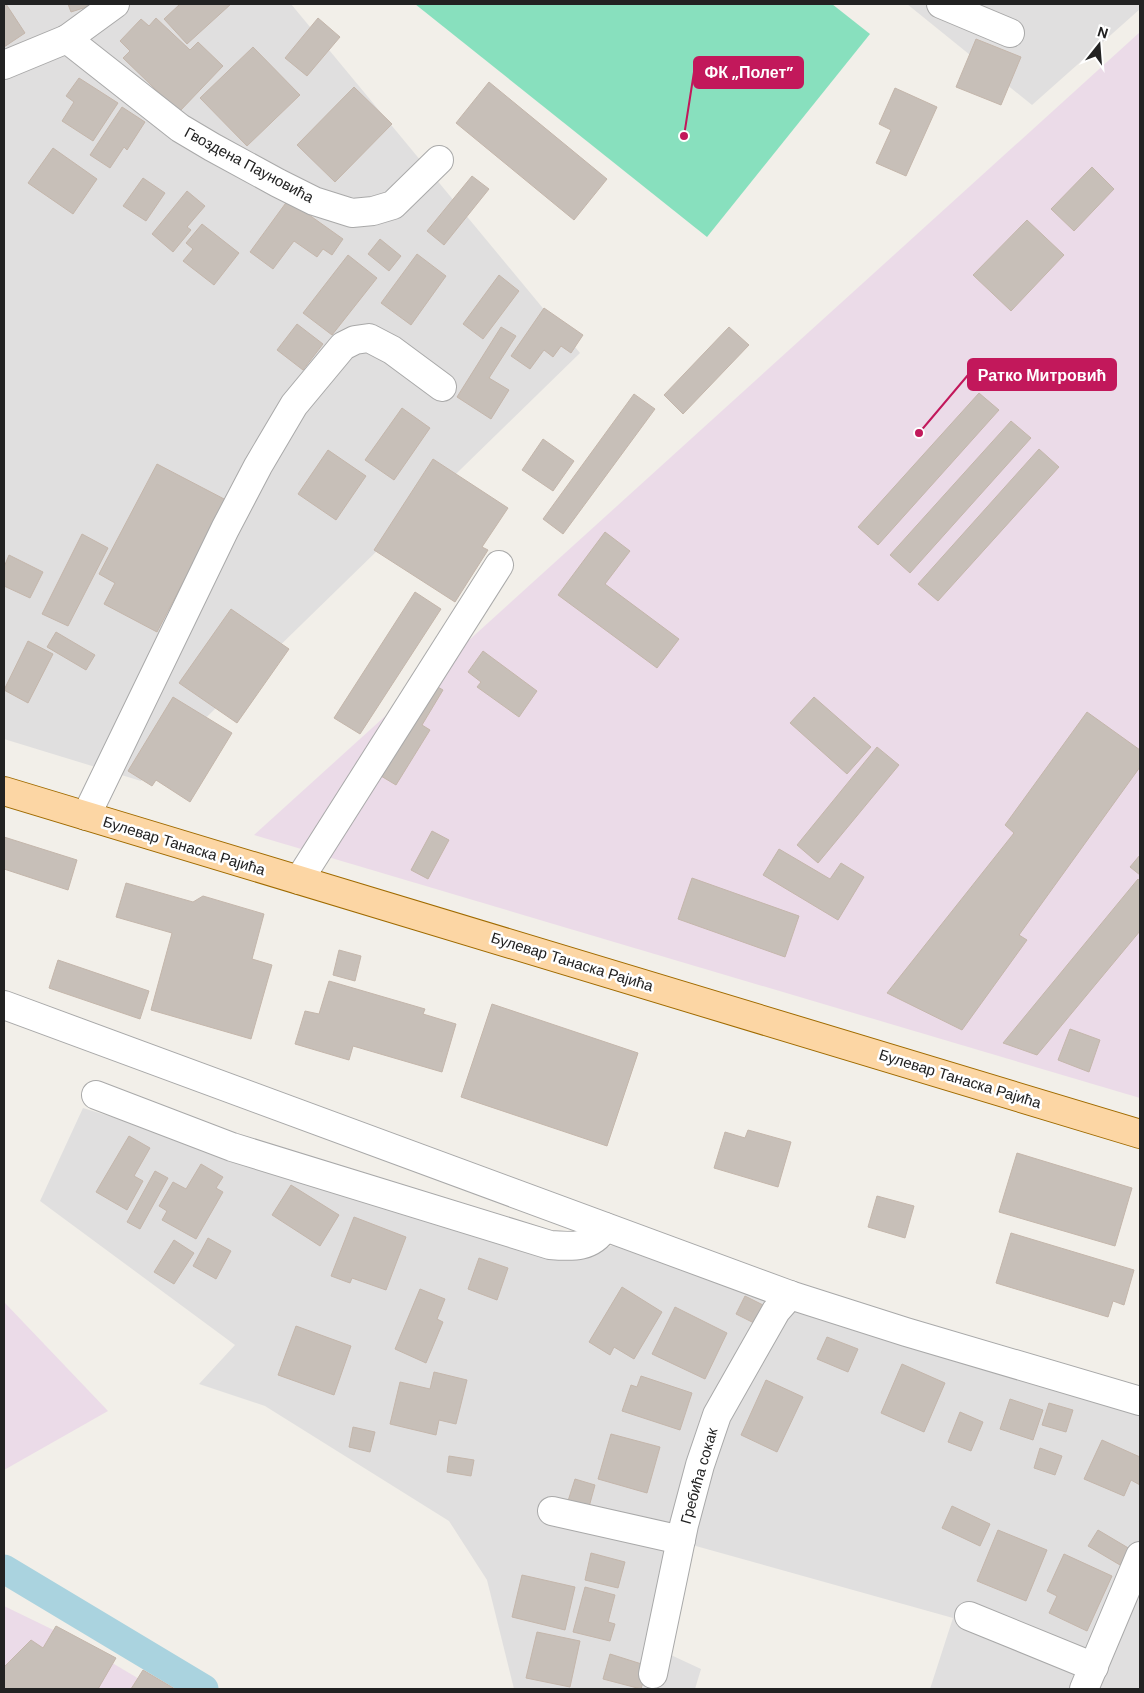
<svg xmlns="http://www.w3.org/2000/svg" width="1144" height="1693" viewBox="0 0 1144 1693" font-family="'DM Sans',sans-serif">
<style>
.residential{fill:#e0dfdf}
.industrial{fill:#ebdbe8}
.pitch{fill:#88e0be}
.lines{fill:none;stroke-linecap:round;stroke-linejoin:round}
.canal{stroke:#aad3df;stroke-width:29}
.building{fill:#c7bfb8;stroke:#c4b6ab}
.minor-casing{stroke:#a9a9a9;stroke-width:30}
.major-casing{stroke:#a06b00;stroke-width:30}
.minor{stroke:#fff;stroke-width:28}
.major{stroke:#fcd6a4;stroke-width:28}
.labels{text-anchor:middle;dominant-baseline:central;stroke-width:5;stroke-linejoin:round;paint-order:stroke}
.street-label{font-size:15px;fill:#222;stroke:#fff}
.leader{fill:none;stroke:#c2185b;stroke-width:2}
.callout-dot{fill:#c2185b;stroke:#fff;stroke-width:2}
.callout{fill:#c2185b;stroke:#c2185b;stroke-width:2}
.callout-label{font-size:16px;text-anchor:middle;font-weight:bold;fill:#fff}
</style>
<rect width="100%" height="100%" fill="#f2efe9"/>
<g class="residential">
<polygon points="4,4 291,4 580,353 141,781 4,739"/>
<polygon points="907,4 1140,4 1140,9 1032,105"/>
<polygon points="83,1108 448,1221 585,1258 623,1240 1140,1414 1140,1689 930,1689 953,1618 685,1543 658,1649 701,1669 695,1689 514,1689 487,1580 449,1521 265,1406 199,1384 235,1345 40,1201"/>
</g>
<g class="industrial">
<polygon points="1140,32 1140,1098 254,835"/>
<polygon points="4,1302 108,1411 4,1470"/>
<polygon points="4,1606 72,1639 156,1689 4,1689"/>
</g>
<polygon class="pitch" points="415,4 832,4 870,34 707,237"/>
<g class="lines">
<polyline class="canal" points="4,1569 204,1689"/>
</g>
<g class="building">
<polygon points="4,4 6,4 25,33 4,47"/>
<polygon points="68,4 96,4 71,12"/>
<polygon points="180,4 231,4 187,44 164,19"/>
<polygon points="156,18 190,50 198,42 223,66 179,112 123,58 130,51 120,41 141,19 149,26"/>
<polygon points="318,18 340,37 307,76 285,58"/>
<polygon points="976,39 1021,57 1001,105 956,87"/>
<polygon points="253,47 300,95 247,146 200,98"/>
<polygon points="79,78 118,103 93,141 62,121 74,102 66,96"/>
<polygon points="489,82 607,179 574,220 456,123"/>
<polygon points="354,87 392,124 335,182 297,145"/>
<polygon points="895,88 937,107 906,176 876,163 891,130 879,124"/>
<polygon points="122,107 145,122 127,150 124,147 110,168 90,155"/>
<polygon points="53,148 97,179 73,214 28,183"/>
<polygon points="1092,167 1114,189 1074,231 1051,209"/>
<polygon points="472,176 489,189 444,245 427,231"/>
<polygon points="143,178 165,193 146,221 123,206"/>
<polygon points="187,191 205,206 187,227 191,230 173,252 152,234"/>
<polygon points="288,200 343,239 332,255 323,249 317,257 294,241 273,269 250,252"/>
<polygon points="1027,220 1064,255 1011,311 973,275"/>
<polygon points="202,224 239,253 214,285 183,261 193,249 186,243"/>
<polygon points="380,239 401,256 389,271 368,254"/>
<polygon points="417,254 446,276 411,325 381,303"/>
<polygon points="348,255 377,278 332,335 303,313"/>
<polygon points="499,275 519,291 483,339 463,324"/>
<polygon points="544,308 583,335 571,353 561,346 553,357 544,350 530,369 511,356"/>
<polygon points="297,324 323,344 303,370 277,350"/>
<polygon points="501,327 516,336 489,378 509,390 491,419 457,397"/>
<polygon points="729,327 749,345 683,414 664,395"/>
<polygon points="979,393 999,410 878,545 858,527"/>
<polygon points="634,394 655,409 563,534 543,519"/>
<polygon points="402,408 430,428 394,480 365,460"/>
<polygon points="1011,421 1031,438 910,573 890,555"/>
<polygon points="543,439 574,461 553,491 522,470"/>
<polygon points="1039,449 1059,467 938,601 918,584"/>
<polygon points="328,450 366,476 336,520 298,494"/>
<polygon points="433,459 508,508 482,547 488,550 455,602 374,550"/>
<polygon points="157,464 226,500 157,632 104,604 115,583 99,574"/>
<polygon points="605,532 630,551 605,584 679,639 657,668 558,595"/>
<polygon points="82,534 108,548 68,626 42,614"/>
<polygon points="9,555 43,572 30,598 4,586 4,567"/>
<polygon points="415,592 441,609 360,734 334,718"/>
<polygon points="231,609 289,649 237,723 179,683"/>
<polygon points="56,632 95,655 86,670 47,647"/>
<polygon points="28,641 53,654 28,703 4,690"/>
<polygon points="483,651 537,691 519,717 477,687 481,682 468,672"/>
<polygon points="431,683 443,690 422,725 430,730 396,785 376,773"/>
<polygon points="173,697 232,733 190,802 156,780 152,786 128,771"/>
<polygon points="814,697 871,747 847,774 790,723"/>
<polygon points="1087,712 1140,750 1140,767 1019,935 1027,940 962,1030 887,993 1014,833 1005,825"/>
<polygon points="877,747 899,765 818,863 797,845"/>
<polygon points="432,831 449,840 428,879 411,870"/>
<polygon points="4,837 77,860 68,890 4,869"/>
<polygon points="779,849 830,879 841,863 864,877 838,920 763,875"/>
<polygon points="1140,855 1140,875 1130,867"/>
<polygon points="692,878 799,916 785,957 678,919"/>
<polygon points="1138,879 1140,881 1140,931 1037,1055 1003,1043"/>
<polygon points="126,883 193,902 203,896 264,914 252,959 272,965 251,1039 151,1010 172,933 116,917"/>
<polygon points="339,950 361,956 355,981 333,975"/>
<polygon points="58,960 149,991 140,1019 49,988"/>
<polygon points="329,981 425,1009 423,1014 456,1024 442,1072 353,1046 349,1060 295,1044 305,1011 319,1014"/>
<polygon points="492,1004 638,1053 607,1146 461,1097"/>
<polygon points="1070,1029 1100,1040 1089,1072 1058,1060"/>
<polygon points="748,1130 791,1142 778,1187 714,1168 725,1132 745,1138"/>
<polygon points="129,1136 150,1148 134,1176 143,1181 127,1210 96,1192"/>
<polygon points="1017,1153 1132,1188 1115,1246 999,1212"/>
<polygon points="201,1164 223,1177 216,1188 223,1192 196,1239 162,1220 167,1211 159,1206 173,1182 186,1189"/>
<polygon points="155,1171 168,1178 140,1229 127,1222"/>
<polygon points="291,1185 339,1215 320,1246 272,1215"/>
<polygon points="877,1196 914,1206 905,1238 868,1227"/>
<polygon points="354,1217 406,1237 386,1290 352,1278 350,1283 331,1276"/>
<polygon points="1011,1233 1134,1270 1124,1305 1113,1301 1108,1317 996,1283"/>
<polygon points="208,1238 231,1251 216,1279 193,1266"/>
<polygon points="174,1240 194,1253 174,1284 154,1272"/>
<polygon points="479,1258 508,1268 497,1300 468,1289"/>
<polygon points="622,1287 662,1312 634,1359 614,1347 610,1355 589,1342"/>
<polygon points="420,1289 445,1299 437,1319 443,1322 426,1363 395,1349"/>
<polygon points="745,1296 767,1307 758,1325 736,1314"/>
<polygon points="675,1307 727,1333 705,1379 652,1354"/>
<polygon points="296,1326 351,1346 334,1395 278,1375"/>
<polygon points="827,1337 858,1349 848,1372 817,1359"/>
<polygon points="902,1364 945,1383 924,1432 881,1413"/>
<polygon points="434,1372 467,1380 456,1424 439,1420 436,1435 390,1424 400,1382 430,1389"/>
<polygon points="641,1376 692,1393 680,1430 622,1411 631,1385 637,1387"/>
<polygon points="766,1380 803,1397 777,1452 741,1435"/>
<polygon points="1010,1399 1043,1410 1033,1440 1000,1429"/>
<polygon points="1049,1403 1073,1410 1066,1432 1042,1425"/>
<polygon points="960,1412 983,1422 971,1451 948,1442"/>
<polygon points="353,1427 375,1432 370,1452 349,1447"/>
<polygon points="611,1434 660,1447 647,1493 598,1479"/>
<polygon points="1102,1440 1140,1457 1140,1485 1131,1480 1124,1496 1084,1479"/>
<polygon points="1040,1448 1062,1456 1055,1475 1034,1468"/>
<polygon points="449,1456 474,1460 471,1476 447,1472"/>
<polygon points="575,1479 595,1485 589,1507 568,1501"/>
<polygon points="952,1506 990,1524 980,1546 942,1528"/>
<polygon points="998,1530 1047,1550 1026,1601 977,1581"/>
<polygon points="1098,1530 1130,1549 1120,1565 1088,1546"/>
<polygon points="591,1553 625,1562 618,1588 585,1580"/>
<polygon points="1064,1554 1112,1576 1087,1631 1049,1613 1057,1596 1047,1591"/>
<polygon points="522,1575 575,1587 565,1630 512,1617"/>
<polygon points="585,1587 615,1595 608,1622 615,1624 610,1641 573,1632"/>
<polygon points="56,1626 116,1658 98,1689 4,1689 4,1667 31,1640 43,1648"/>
<polygon points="537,1632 580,1641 570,1687 526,1678"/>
<polygon points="610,1654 648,1666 641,1689 603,1679"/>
<polygon points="143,1670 175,1689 131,1689"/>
</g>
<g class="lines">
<defs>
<g id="minor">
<polyline points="941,4 1010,33"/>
<polyline points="67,39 180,128 212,147 278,183 314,201 352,213 373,211 393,205 439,160"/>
<polyline points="4,65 67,39 115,4"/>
<polyline points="86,816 225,529 258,466 294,405 343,346 355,340 369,338 392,350 442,387"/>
<polyline points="299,880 499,565"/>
<polyline points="4,1005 790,1295 906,1332 1140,1401"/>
<path d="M96 1095 232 1147 550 1245C573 1247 592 1248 605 1227"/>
<polyline points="552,1511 681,1540"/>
<polyline points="969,1616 1094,1667"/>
<polyline points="653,1674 684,1525 700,1465 717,1415 776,1311 790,1295"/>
<polyline points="1084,1689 1140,1556"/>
</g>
<polyline id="major" points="4,791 1140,1134"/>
</defs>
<use href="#minor" class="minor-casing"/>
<use href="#major" class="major-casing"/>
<use href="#minor" class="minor"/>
<use href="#major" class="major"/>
</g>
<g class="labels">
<g class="street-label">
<text transform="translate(249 165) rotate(28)">Гвоздена Пауновића</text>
<text transform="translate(184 846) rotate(17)">Булевар Танаска Рајића</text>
<text transform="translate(572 962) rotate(17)">Булевар Танаска Рајића</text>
<text transform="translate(960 1079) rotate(17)">Булевар Танаска Рајића</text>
<text transform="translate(699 1476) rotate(-74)">Гребића сокак</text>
</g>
</g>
<path class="leader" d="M684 136L694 72M919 433L968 375"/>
<g class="callout-dot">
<circle cx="684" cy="136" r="5"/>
<circle cx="919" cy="433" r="5"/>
</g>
<g class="callout">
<rect x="694" y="57" width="109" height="31" rx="5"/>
<rect x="968" y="359" width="148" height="31" rx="5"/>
</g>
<g class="callout-label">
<text x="749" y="78">ФК „Полет”</text>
<text x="1042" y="381">Ратко Митровић</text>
</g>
<rect width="1144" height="1693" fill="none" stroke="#222222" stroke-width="10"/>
<g transform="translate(1099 45) rotate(17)" stroke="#ffffff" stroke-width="4" paint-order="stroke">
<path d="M0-4L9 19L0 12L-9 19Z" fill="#222222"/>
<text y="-8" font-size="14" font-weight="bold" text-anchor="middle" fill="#222222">N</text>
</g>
</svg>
